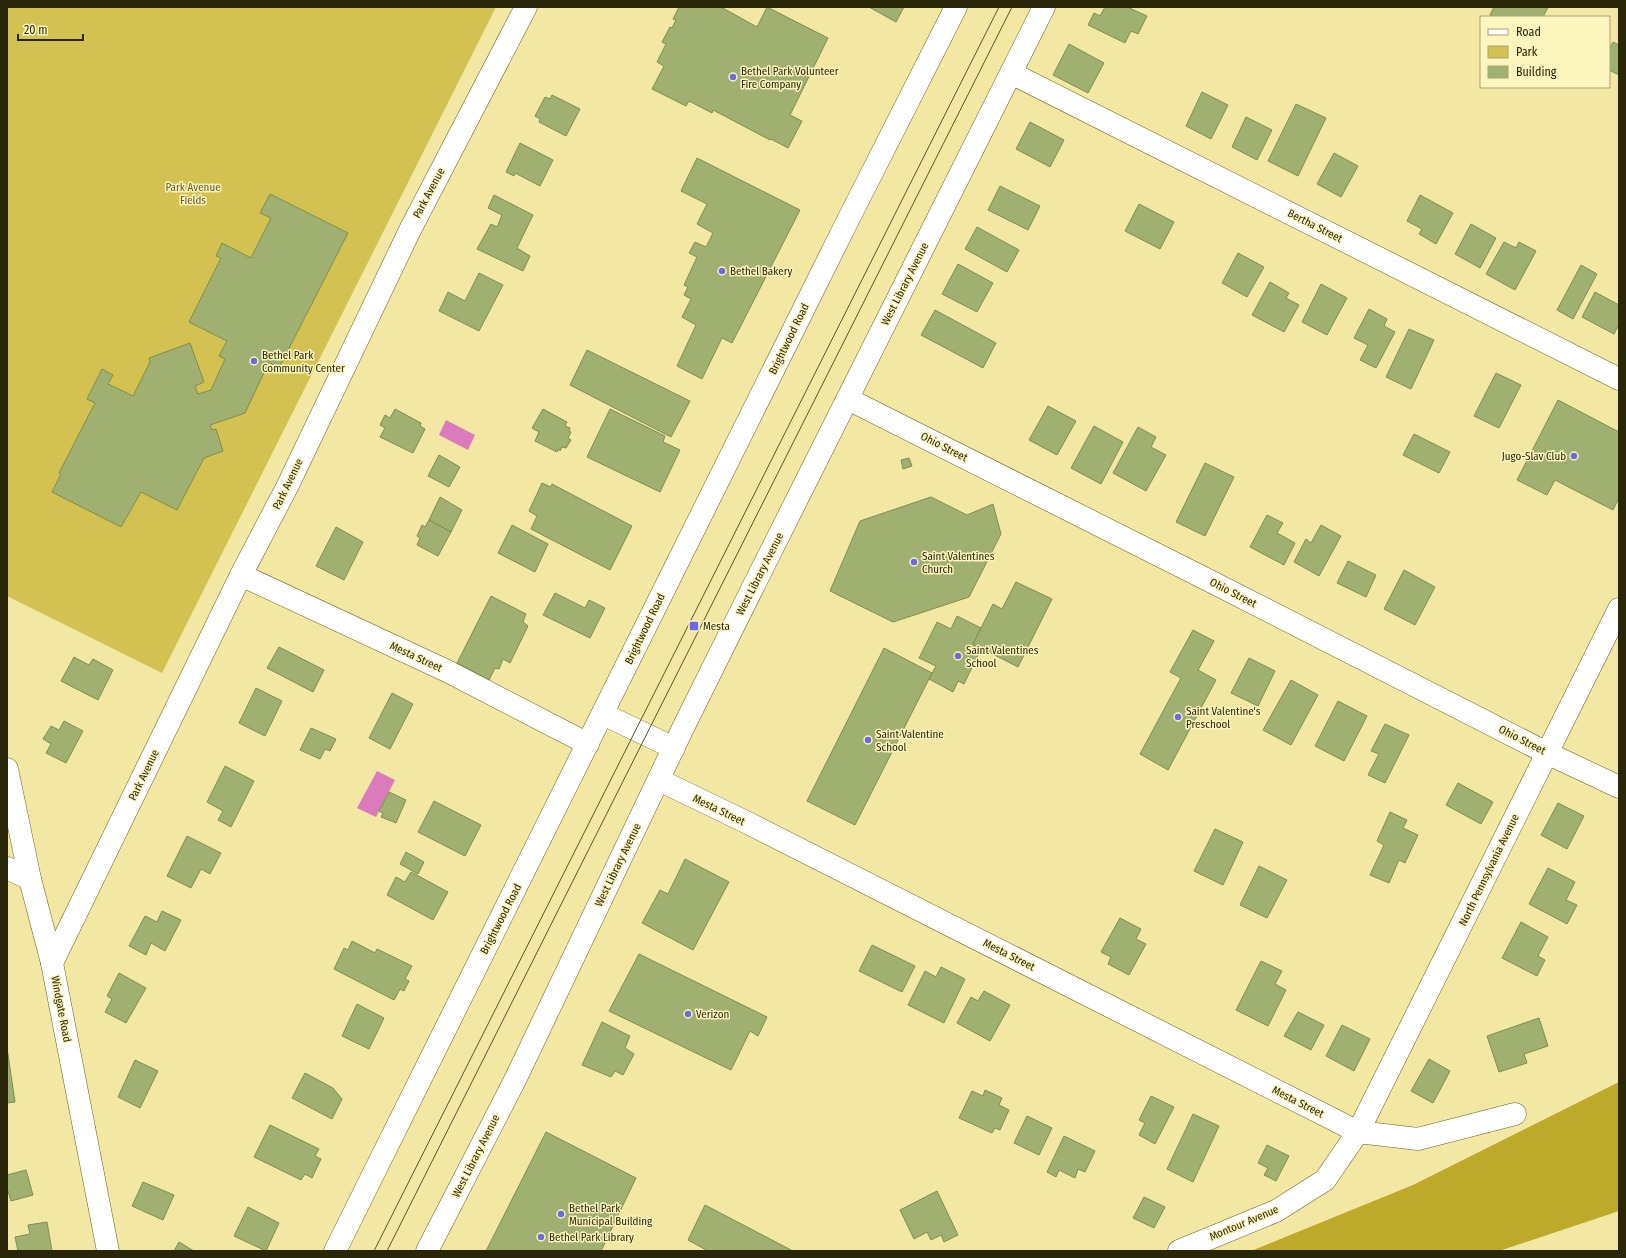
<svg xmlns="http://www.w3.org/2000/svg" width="1626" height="1258" viewBox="0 0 1626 1258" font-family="'Fira Sans Condensed',sans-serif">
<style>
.green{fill:#d3c151}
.forest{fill:#bda92a}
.water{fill:#da7cbc}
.building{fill:#a0b070;stroke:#7e8d4e}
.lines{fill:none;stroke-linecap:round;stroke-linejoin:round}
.street-casing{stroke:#6b601b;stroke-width:23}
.secondary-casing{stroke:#6b601b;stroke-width:23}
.street{stroke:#fff;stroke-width:22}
.secondary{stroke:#fff;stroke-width:22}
.tram{stroke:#59532d;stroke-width:1}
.poi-dot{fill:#6c6ae3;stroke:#fdf5be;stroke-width:1.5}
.labels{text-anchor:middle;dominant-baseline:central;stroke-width:3;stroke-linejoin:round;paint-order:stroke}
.poi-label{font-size:11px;fill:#2a260a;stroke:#fdf5be;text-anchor:start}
.park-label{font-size:11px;fill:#605828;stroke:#fdf5be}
.street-label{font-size:11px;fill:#2a260a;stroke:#fdf5be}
</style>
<rect width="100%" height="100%" fill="#f3e8a3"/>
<polygon class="green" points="7,7 496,7 162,673 7,596"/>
<polygon class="forest" points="1619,1082 1619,1211 1499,1251 1251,1251 1413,1185"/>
<g class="water">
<polygon points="446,420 475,435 468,450 439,435"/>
<polygon points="377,771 395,780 376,817 357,808"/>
</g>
<g class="building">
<polygon points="679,7 721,7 757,27 767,7 828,38 790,115 802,121 788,148 771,139 770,140 713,110 712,113 689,101 686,106 652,89 664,66 657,62 666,44 662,42 670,27 672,28 676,20 673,19"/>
<polygon points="869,7 904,7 896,22"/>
<polygon points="1105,7 1127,7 1147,16 1138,34 1131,31 1125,43 1088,25 1094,13 1100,16"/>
<polygon points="1494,7 1548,7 1543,17 1494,17 1490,15"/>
<polygon points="1613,42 1619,45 1619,75 1609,70 1609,50"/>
<polygon points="1069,44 1104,63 1088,93 1053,75"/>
<polygon points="1202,92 1228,105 1211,139 1186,126"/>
<polygon points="552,95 580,109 566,136 539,122 540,119 535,116 545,97 550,99"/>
<polygon points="1296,104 1326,118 1298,176 1268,161"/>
<polygon points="1246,117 1272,130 1257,160 1232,147"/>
<polygon points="1030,122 1064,140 1050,167 1016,149"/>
<polygon points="520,143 553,160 540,186 515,173 514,176 506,172"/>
<polygon points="1334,153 1358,166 1341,197 1317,184"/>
<polygon points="697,158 800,210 732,343 722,338 702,379 677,366 696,325 682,317 691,299 684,295 688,287 684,285 697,257 689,253 695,242 706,247 713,233 697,224 707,204 681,191"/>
<polygon points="1000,186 1040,206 1028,230 988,210"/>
<polygon points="270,194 348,233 279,368 269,362 245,413 210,425 212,430 216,429 223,451 204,458 177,510 141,492 121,527 52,492 61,474 59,473 95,403 87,399 102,369 113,375 108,384 133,396 150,362 149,358 190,343 204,382 195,386 198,394 211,390 225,359 219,356 227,341 189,322 221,258 216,256 222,243 251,258 271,218 260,213"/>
<polygon points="494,195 533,215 517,248 530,256 523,271 477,249 491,224 497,227 502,215 488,208"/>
<polygon points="1420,195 1453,213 1436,244 1419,234 1422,229 1407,221"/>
<polygon points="1139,204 1174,222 1160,249 1125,231"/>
<polygon points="1471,224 1496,238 1480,268 1455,254"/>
<polygon points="977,227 1019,250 1007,272 965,249"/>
<polygon points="1504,242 1516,248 1519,242 1536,251 1515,290 1486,274"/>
<polygon points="1238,253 1264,267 1247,297 1222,283"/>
<polygon points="958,264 993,283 977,312 942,294"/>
<polygon points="1581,265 1597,274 1573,319 1557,310"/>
<polygon points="479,273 503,285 479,331 439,311 448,292 465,301"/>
<polygon points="1270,282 1289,293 1286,298 1299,305 1284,332 1252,315"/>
<polygon points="1321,284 1347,298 1327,335 1302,322"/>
<polygon points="1595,292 1619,305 1619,324 1614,334 1582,317"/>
<polygon points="1369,309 1387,319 1384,326 1395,332 1376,368 1360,360 1368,345 1354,338"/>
<polygon points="935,310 996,343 983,368 921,335"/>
<polygon points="1409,329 1434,340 1411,389 1386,377"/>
<polygon points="587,350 690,401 671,437 570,385"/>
<polygon points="1496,373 1521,385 1499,428 1474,416"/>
<polygon points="1558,400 1619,432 1619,498 1613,510 1555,480 1547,495 1517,480"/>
<polygon points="1048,406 1076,421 1057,455 1029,440"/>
<polygon points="395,409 421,423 420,426 425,429 413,453 380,437 385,428 380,425 385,415 390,418"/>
<polygon points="543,409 567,422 565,426 570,428 569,431 571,432 568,438 571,440 566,448 562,447 560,451 558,449 557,452 535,441 539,432 532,428"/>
<polygon points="610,409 665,436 663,442 680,450 660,492 587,457"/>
<polygon points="1094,426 1123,442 1101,484 1071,468"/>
<polygon points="1138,427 1156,437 1151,447 1166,455 1146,491 1113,473"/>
<polygon points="1414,434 1450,452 1439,473 1403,455"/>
<polygon points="439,455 460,467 449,487 428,476"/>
<polygon points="909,458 912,466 903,469 901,460"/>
<polygon points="1205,463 1234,477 1205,536 1176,522"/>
<polygon points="542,483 551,487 552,484 632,526 610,570 531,529 537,516 529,511"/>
<polygon points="440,497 462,510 451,532 429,520"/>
<polygon points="931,497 967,515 993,504 1001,534 969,597 893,622 830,591 860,521"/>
<polygon points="1267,515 1283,523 1277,533 1295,543 1284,565 1250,547"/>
<polygon points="429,520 451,532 438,556 417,545 420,538 417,536 422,525 425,527"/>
<polygon points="512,525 548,544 535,572 498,553"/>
<polygon points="1321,525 1341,536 1319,576 1294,562 1306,539 1311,543"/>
<polygon points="336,527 363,542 344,580 316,566"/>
<polygon points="1348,561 1376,575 1366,597 1337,583"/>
<polygon points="1404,570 1435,587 1415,625 1384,609"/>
<polygon points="1016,582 1052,599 1018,667 973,644 993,604 1002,609"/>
<polygon points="555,593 585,608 589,600 605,608 590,638 543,615"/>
<polygon points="491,596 526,614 523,622 528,626 510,663 503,659 499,669 495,668 489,680 457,663"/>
<polygon points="957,616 981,628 973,644 981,649 964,684 958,681 953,692 929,679 936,666 919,658 937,622 951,629"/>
<polygon points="1193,630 1214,641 1198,670 1216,680 1168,770 1140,754 1181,678 1170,672"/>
<polygon points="279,647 324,670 313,692 267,668"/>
<polygon points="884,648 932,673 855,825 807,801"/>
<polygon points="74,657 89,665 93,659 113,670 98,700 61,681"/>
<polygon points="1249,658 1275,671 1258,706 1231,693"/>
<polygon points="1291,680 1318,695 1291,745 1263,730"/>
<polygon points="256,688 282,701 265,736 239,723"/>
<polygon points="392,693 413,704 390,749 369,738"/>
<polygon points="1338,701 1367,716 1344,761 1315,746"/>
<polygon points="64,721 83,731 66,763 46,753 51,744 43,739 51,726 59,730"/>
<polygon points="1385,724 1409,735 1385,783 1368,775 1379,754 1371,751"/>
<polygon points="311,728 336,739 330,751 325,749 320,759 300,750"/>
<polygon points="225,766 254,781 231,827 218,820 223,811 207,802"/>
<polygon points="1458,783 1493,802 1481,824 1446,805"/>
<polygon points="389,792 406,800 396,823 381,817 383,813 379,811"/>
<polygon points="434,801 481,825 465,856 418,832"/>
<polygon points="1558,803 1584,816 1567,849 1541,835"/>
<polygon points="1390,812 1407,820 1403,828 1418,835 1405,863 1399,860 1389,883 1370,875 1384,845 1377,841"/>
<polygon points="1215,829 1243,842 1223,885 1194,871"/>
<polygon points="187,836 221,853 210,874 201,869 191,888 167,876"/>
<polygon points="406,852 424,862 418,874 400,864"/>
<polygon points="685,859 729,882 693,950 642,923 660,890 668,894"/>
<polygon points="1259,866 1287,880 1267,918 1240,905"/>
<polygon points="1548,868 1575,882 1566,900 1577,905 1567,924 1529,904"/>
<polygon points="411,872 448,892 433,920 387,895 396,877 405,882"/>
<polygon points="162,911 181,920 165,951 151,943 146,955 129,946 145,916 157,922"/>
<polygon points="1120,918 1141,929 1136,939 1146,944 1129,975 1108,964 1111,957 1101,952"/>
<polygon points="1521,922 1548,937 1538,956 1545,960 1537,976 1502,958"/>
<polygon points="352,941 375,953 377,949 412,966 405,979 409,981 404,991 400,989 394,1000 334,969 344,948 348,950"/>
<polygon points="872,945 915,966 902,992 859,971"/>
<polygon points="639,954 767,1017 758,1036 750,1031 731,1070 609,1011"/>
<polygon points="1261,961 1282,971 1275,984 1286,990 1268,1026 1236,1010"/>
<polygon points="941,967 965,979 944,1023 908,1005 925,971 936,977"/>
<polygon points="119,973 146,988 126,1023 105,1012 112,999 107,996"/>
<polygon points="984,991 1010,1005 990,1041 957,1023 971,997 978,1001"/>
<polygon points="357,1004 384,1018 369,1049 342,1036"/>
<polygon points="1298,1012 1324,1025 1311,1050 1284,1036"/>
<polygon points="1539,1018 1548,1046 1524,1054 1527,1063 1499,1072 1487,1036"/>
<polygon points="602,1022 630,1036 625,1048 634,1054 623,1075 615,1071 611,1077 582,1065"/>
<polygon points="1342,1025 1370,1039 1354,1071 1326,1056"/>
<polygon points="7,1048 15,1102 7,1103"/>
<polygon points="1429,1059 1450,1071 1433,1103 1411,1091"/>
<polygon points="135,1060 158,1071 140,1108 118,1097"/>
<polygon points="305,1073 333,1088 342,1099 332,1119 292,1098"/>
<polygon points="985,1090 1002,1098 999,1105 1009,1110 1000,1130 995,1128 992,1133 959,1118 972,1091 983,1096"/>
<polygon points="1151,1096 1174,1107 1155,1144 1139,1135 1145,1123 1139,1120"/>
<polygon points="1193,1114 1219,1126 1193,1182 1167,1169"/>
<polygon points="1027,1116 1052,1128 1039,1155 1014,1143"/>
<polygon points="270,1125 319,1149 315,1156 321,1159 312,1178 305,1174 301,1180 254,1157"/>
<polygon points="546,1132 636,1178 601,1251 486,1251"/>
<polygon points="1064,1136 1095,1151 1085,1172 1078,1169 1075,1178 1059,1170 1056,1177 1047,1172"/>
<polygon points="1267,1145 1289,1156 1276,1181 1264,1175 1268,1168 1258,1163"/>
<polygon points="26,1170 33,1195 11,1201 7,1188 7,1175"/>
<polygon points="143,1182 174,1195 163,1220 132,1206"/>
<polygon points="937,1191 958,1235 944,1242 941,1235 931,1240 927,1232 914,1239 900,1210"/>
<polygon points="1144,1197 1165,1207 1154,1228 1133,1218"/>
<polygon points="705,1205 793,1251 708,1251 688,1240"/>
<polygon points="248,1207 279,1223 266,1251 234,1236"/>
<polygon points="47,1222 52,1251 18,1251 15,1237 30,1234 28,1225"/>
<polygon points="179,1242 194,1251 174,1251"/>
</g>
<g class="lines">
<defs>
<g id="street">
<polyline points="1011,73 1619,379"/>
<polyline points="848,399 1202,577 1547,753 1619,787"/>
<polyline points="241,575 447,671 588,744"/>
<polyline points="7,769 30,879 52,963 108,1251"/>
<polyline points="659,780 748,823 1358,1132 1619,609"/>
<polyline points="7,868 30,879"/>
<polyline points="52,963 241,575 288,485 410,230 526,7"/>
<polyline points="1179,1251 1276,1211 1325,1180 1358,1132 1418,1139 1515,1114"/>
</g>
<g id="secondary">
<polyline points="603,714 674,748"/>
<polyline points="335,1251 846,224 956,7"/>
<polyline points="427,1251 515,1080 683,728 755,583 1044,7"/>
</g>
</defs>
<use href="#street" class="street-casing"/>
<use href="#secondary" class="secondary-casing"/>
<use href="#street" class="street"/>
<use href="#secondary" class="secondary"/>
<g class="tram">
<polyline points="374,1251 999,7"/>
<polyline points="387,1251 1012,7"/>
</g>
</g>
<g class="poi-dot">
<circle cx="733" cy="77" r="4"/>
<circle cx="722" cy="271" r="4"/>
<circle cx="254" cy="361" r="4"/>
<circle cx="1574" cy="456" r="4"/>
<circle cx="914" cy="562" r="4"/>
<rect x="689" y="621" width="10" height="10" rx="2"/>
<circle cx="958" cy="656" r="4"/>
<circle cx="1178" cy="717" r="4"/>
<circle cx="868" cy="740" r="4"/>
<circle cx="688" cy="1014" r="4"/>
<circle cx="561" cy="1214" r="4"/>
<circle cx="541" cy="1237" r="4"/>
</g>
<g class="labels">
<g class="poi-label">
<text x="741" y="71">Bethel Park Volunteer<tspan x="741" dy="13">Fire Company</tspan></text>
<text x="730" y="271">Bethel Bakery</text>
<text x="262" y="355">Bethel Park<tspan x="262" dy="13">Community Center</tspan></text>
<text x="1566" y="456" text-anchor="end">Jugo-Slav Club</text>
<text x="922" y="556">Saint Valentines<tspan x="922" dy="13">Church</tspan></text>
<text x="703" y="626">Mesta</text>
<text x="966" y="650">Saint Valentines<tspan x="966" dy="13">School</tspan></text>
<text x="1186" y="711">Saint Valentine's<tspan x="1186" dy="13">Preschool</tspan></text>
<text x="876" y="734">Saint Valentine<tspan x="876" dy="13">School</tspan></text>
<text x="696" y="1014">Verizon</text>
<text x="569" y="1208">Bethel Park<tspan x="569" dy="13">Municipal Building</tspan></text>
<text x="549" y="1237">Bethel Park Library</text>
</g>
<g class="park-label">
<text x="193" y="187">Park Avenue<tspan x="193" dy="13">Fields</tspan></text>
</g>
<g class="street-label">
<text transform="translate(429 193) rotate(-62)">Park Avenue</text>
<text transform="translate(1315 226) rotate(27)">Bertha Street</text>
<text transform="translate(905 284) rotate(-63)">West Library Avenue</text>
<text transform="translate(789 339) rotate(-64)">Brightwood Road</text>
<text transform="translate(944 447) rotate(27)">Ohio Street</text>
<text transform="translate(288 484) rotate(-64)">Park Avenue</text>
<text transform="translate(760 574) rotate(-63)">West Library Avenue</text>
<text transform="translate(1233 593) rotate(27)">Ohio Street</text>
<text transform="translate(645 629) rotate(-64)">Brightwood Road</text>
<text transform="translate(416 657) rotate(25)">Mesta Street</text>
<text transform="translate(1522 740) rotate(27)">Ohio Street</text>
<text transform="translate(144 775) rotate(-64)">Park Avenue</text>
<text transform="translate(719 810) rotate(26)">Mesta Street</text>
<text transform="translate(618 865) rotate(-64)">West Library Avenue</text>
<text transform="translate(1489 870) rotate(-64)">North Pennsylvania Avenue</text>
<text transform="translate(501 919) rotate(-63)">Brightwood Road</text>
<text transform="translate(1009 955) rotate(27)">Mesta Street</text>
<text transform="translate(61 1009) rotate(79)">Windgate Road</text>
<text transform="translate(1298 1102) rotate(27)">Mesta Street</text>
<text transform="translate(476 1156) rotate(-63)">West Library Avenue</text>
<text transform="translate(1244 1223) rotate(-23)">Montour Avenue</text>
</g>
</g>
<rect width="1626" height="1258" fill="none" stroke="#2a260a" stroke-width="16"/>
<rect x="1480" y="16" width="130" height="72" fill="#fdf5be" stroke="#a9a276"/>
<rect x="1488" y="29" width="20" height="6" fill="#ffffff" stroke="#a9a276"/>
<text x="1516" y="36" font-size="12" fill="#2a260a">Road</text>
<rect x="1488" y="46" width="20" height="12" fill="#d3c151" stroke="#a9a276"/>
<text x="1516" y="56" font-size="12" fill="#2a260a">Park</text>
<rect x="1488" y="66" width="20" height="12" fill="#a0b070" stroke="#a9a276"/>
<text x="1516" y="76" font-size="12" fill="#2a260a">Building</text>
<path d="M18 34v6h65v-6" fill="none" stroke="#2a260a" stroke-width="2"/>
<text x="24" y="34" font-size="12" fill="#2a260a" stroke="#fdf5be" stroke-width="3" paint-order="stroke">20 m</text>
</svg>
